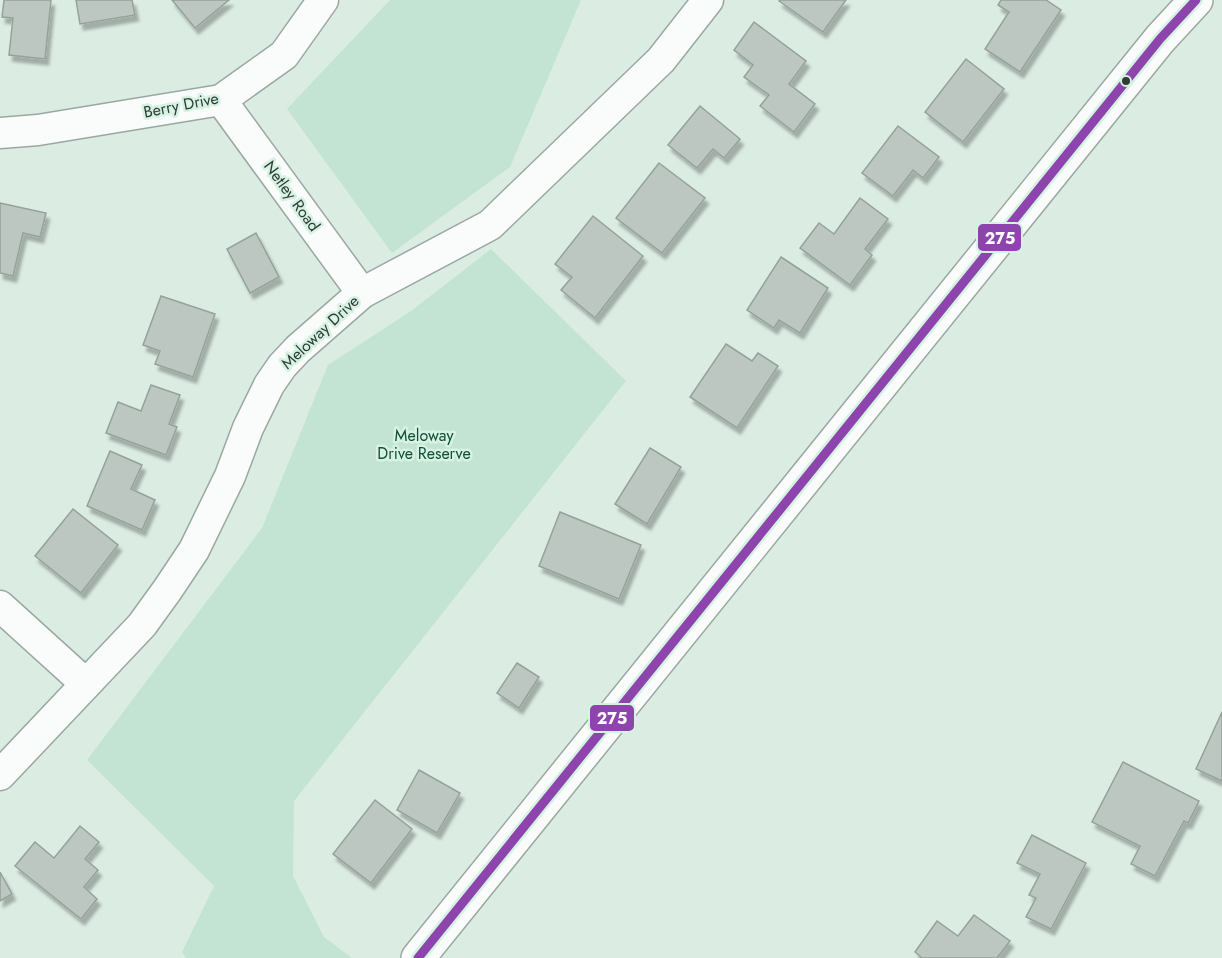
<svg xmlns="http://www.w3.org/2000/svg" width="1222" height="958" viewBox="0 0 1222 958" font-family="Jost,sans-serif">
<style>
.green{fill:#c3e4d3}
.building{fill:#bbc7c0;stroke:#95a29b;stroke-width:1.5;filter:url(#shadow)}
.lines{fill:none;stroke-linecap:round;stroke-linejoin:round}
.minor-casing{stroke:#9ba8a2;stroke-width:33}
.major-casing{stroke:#9ba8a2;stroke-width:36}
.minor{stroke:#fafcfb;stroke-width:30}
.major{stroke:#fafcfb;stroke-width:33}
.bus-1-casing{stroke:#d5f2e3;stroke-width:14}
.bus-1{stroke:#8e44ad;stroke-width:9}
.bus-dot{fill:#303b36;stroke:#d5f2e3;stroke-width:2}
.labels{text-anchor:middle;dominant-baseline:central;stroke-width:5;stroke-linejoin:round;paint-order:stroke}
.street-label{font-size:16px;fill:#303b36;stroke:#d5f2e3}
.park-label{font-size:16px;fill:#144d37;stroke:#d5f2e3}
.line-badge{stroke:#d5f2e3;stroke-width:2}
.badge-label{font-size:16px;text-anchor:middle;font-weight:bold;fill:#fff}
</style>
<defs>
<filter id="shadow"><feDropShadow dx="3.5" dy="6" stdDeviation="1.5" flood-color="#0004"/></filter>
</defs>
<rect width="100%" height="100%" fill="#dbece3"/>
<g class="green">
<polygon points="390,0 581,0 510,167 392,253 287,109"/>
<polygon points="491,249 626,381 294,801 293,876 324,937 352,958 186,958 182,952 214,886 87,760 262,528 328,365 411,311"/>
</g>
<g class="building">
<polygon points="4,0 51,0 45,59 9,55 13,18 2,17"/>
<polygon points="76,0 132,0 135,15 80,24"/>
<polygon points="172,0 229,0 195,28"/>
<polygon points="780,0 846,0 823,32 779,1"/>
<polygon points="1001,0 1046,0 1061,10 1020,72 985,49 1009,12 998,5"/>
<polygon points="754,22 806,61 789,84 815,104 794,132 760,106 769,95 744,77 753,65 734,50"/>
<polygon points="966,59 1004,89 963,142 925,112"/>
<polygon points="700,106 740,139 724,158 713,149 697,168 668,145"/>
<polygon points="898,126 939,157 923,178 913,170 893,196 862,173"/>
<polygon points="659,163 705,198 662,253 616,218"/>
<polygon points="860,198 888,219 865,249 872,255 850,285 800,248 819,223 834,234"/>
<polygon points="0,203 46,213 40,237 23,233 13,276 0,273"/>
<polygon points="593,216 643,256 595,318 561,290 572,277 555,264"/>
<polygon points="256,233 279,277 250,293 227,249"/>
<polygon points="781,257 828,288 800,333 779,320 774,328 747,310"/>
<polygon points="161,296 215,314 193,377 155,364 160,351 143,345"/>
<polygon points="726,344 752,361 758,353 778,366 737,428 690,397"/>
<polygon points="151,385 180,395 169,424 177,427 166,455 106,433 118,402 141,411"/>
<polygon points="650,448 681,467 647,524 615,504"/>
<polygon points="110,451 142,465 131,489 155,500 142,530 87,506"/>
<polygon points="73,509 118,545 81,593 35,556"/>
<polygon points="560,512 641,545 619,599 539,566"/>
<polygon points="517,663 539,677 519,708 497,693"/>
<polygon points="1222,712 1222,781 1196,769"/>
<polygon points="1123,762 1199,801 1188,823 1184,821 1155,876 1131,864 1140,846 1092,822"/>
<polygon points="419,770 460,793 437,833 397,810"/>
<polygon points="375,800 412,829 371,883 333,854"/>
<polygon points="80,826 99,842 85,859 98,870 84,887 97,899 81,919 15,866 35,842 54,858"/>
<polygon points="1032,835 1086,863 1051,929 1026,917 1036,898 1029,895 1040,874 1017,863"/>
<polygon points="0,872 12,894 0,901"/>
<polygon points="974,915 1010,941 997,958 922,958 915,952 937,921 958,936"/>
</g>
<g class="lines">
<defs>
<g id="minor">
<polyline points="221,100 362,293"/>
<polyline points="0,133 38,130 221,100 284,55 323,0"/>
<polyline points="0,606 86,684"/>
<polyline points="0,775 142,625 168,589 194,550 230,476 248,428 269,385 282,366 298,349 362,293 490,225 661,60 708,0"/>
</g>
<polyline id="major" points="418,958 1160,39 1196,0"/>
</defs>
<use href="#minor" class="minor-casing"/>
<use href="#major" class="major-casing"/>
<use href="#minor" class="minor"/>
<use href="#major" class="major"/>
<defs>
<polyline id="bus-1" points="418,958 1160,39 1196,0"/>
</defs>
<use href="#bus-1" class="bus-1-casing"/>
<use href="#bus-1" class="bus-1"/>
</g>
<circle class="bus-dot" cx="1126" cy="81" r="5"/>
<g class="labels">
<g class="street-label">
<text transform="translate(181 105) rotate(-11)">Berry Drive</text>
<text transform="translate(292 196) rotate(54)">Netley Road</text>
<text transform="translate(320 332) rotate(-43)">Meloway Drive</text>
</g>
<g class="park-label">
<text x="424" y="435">Meloway<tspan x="424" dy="18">Drive Reserve</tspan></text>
</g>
</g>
<g class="line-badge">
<rect x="977" y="223" width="45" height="29" rx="6" fill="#8e44ad"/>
<rect x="589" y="704" width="46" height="28" rx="6" fill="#8e44ad"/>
</g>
<g class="badge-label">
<text x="1000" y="244">275</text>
<text x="612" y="724">275</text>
</g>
</svg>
